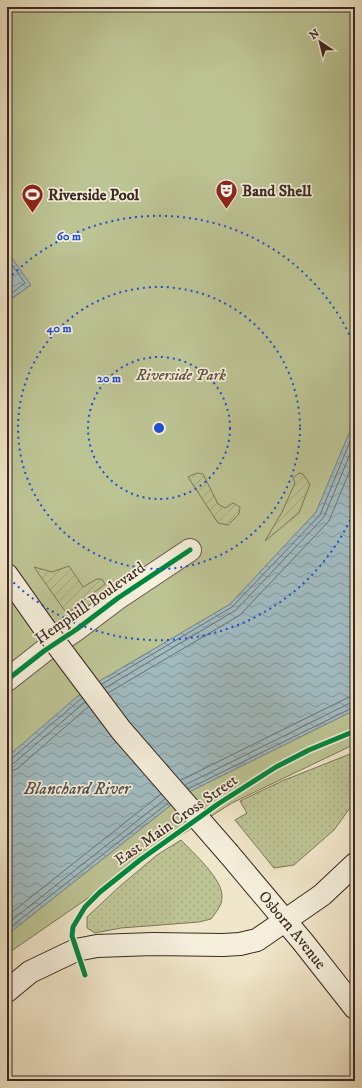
<svg xmlns="http://www.w3.org/2000/svg" width="362" height="1088" viewBox="0 0 362 1088" font-family="'IM FELL DW Pica',serif">
<style>
.grass{fill:url(#grass-dots);stroke:#7c765b}
.park{fill:#bdc494;stroke:#7c765b}
.garden{fill:url(#garden-furrows);stroke:#7c765b}
.water{fill:url(#water-waves);stroke:#788182}
.lines{fill:none;stroke-linecap:round;stroke-linejoin:round}
.shore{stroke:#6e7272;stroke-width:1}
.minor-casing{stroke:#68584c;stroke-width:24}
.secondary-casing{stroke:#3b2922;stroke-width:24}
.minor{stroke:#f5efdc;stroke-width:22}
.secondary{stroke:#f5efdc;stroke-width:22}
.secondary-bridge-casing{stroke:#3b2922;stroke-width:24;stroke-linecap:butt}
.secondary-bridge{stroke:#f5efdc;stroke-width:22}
.cycleway-casing{stroke:#f5efdc;stroke-width:8}
.cycleway{stroke:#00873e;stroke-width:5}
.ring{fill:none;stroke:#1d4ed8;stroke-width:2;stroke-dasharray:2 4}
.labels{text-anchor:middle;dominant-baseline:central;stroke-width:3.5;stroke-linejoin:round;paint-order:stroke}
.poi-label{font-size:16px;font-weight:bold;fill:#3b2922;stroke:#f5efdc;text-anchor:start}
.park-label{font-size:16px;font-style:italic;fill:#5c503e;stroke:#f5efdc}
.street-label{font-size:16px;fill:#3b2922;stroke:#f5efdc}
.water-label{font-size:17px;font-style:italic;fill:#544e4a;stroke:#f5efdc}
.centre{fill:#1d4ed8;stroke:#f5efdc;stroke-width:2}
.ring-label{font-size:12px;text-anchor:middle;font-weight:bold;fill:#1d4ed8;stroke:#f5efdc;stroke-width:3.5;stroke-linejoin:round;paint-order:stroke}
</style>
<defs>
<pattern id="grass-dots" width="8" height="8" patternUnits="userSpaceOnUse"><rect width="8" height="8" fill="#bdc494"/><path d="M2 2h.1M6 6h.1" fill="none" stroke="#a3a87f" stroke-width="1.8" stroke-linecap="round"/></pattern>
<pattern id="garden-furrows" width="10" height="10" patternUnits="userSpaceOnUse"><rect width="10" height="10" fill="#bdc494"/><path d="M-1 1l2-2M0 10L10 0M9 11l2-2" fill="none" stroke="#a3a87f"/></pattern>
<pattern id="water-waves" width="16" height="10" patternUnits="userSpaceOnUse"><rect width="16" height="10" fill="#a1bcc2"/><path d="M0 5q4-4 8 0t8 0" fill="none" stroke="#84999d"/></pattern>
</defs>
<rect width="100%" height="100%" fill="#f0e6c9"/>
<filter id="stains"><feTurbulence type="fractalNoise" baseFrequency=".005" numOctaves="4"/><feColorMatrix values="0 0 0 0 .2 0 0 0 0 .09 0 0 0 0 .02 0 0 0 .5 -.17"/></filter>
<radialGradient id="worn" r=".72"><stop offset=".6" stop-color="#630" stop-opacity="0"/><stop offset="1" stop-color="#630" stop-opacity=".3"/></radialGradient>
<g class="grass">
<polygon points="350,754 355,770 355,801 334,830 294,865 274,868 235,820 247,813 240,801 282,781"/>
<path d="M181 840C193 853 223 879 222 897 222 906 216 912 211 919L199 922 121 928 95 933 87 928V917L119 887 157 855Z"/>
</g>
<polygon class="park" points="7,7 355,7 355,744 232,803 162,847 7,954"/>
<g class="garden">
<polygon points="197,473 203,474 218,504 225,508 233,503 240,507 239,514 228,525 218,523 188,477"/>
<polygon points="299,473 303,474 310,484 299,513 265,541 282,512 295,483 293,478"/>
<polygon points="69,566 83,587 97,579 102,579 105,584 67,614 34,567 52,572"/>
</g>
<g class="water">
<polygon points="7,251 31,285 7,302"/>
<polygon points="355,419 355,710 185,794 7,935 7,757 86,689 230,604 316,512"/>
</g>
<g class="lines">
<g class="shore">
<polyline points="7,258 25,283 7,297"/>
<polyline points="102,684 232,607 320,515 355,429"/>
<polyline points="105,688 236,610 324,517 355,442"/>
<polyline points="108,693 240,615 329,521 355,458"/>
<polyline points="7,760 11,759 82,698"/>
<polyline points="7,765 14,763 85,702"/>
<polyline points="7,771 12,771 18,768 88,707"/>
<polyline points="181,780 347,698 355,696"/>
<polyline points="185,785 350,703 355,702"/>
<polyline points="188,789 352,708 355,707"/>
<polyline points="7,916 161,794"/>
<polyline points="7,924 165,799"/>
<polyline points="7,930 168,803"/>
</g>
<defs>
<polyline id="minor" points="7,680 44,651 77,629 118,598 190,550"/>
<g id="secondary">
<polyline points="7,575 43,626"/>
<path id="s1" d="M229 854 303 942 355 1008"/>
<polyline points="7,991 30,972 76,950 97,946 153,944 223,945 240,944 257,940 322,895 355,864"/>
</g>
</defs>
<use href="#minor" class="minor-casing"/>
<use href="#secondary" class="secondary-casing"/>
<use href="#minor" class="minor"/>
<use href="#secondary" class="secondary"/>
<defs>
<polyline id="secondary-bridge" points="43,626 121,730 229,854"/>
</defs>
<use href="#secondary-bridge" class="secondary-bridge-casing"/>
<use href="#secondary-bridge" class="secondary-bridge"/>
<defs>
<g id="cycleway">
<polyline points="7,680 44,651 77,629 118,598 190,550"/>
<polyline points="85,975 72,936 73,927 85,907 100,892 140,860 218,804 276,767 309,750 355,731"/>
</g>
</defs>
<use href="#cycleway" class="cycleway-casing"/>
<use href="#cycleway" class="cycleway"/>
</g>
<g class="ring">
<circle cx="159" cy="428" r="71"/>
<circle cx="159" cy="428" r="141"/>
<path d="M355 509A212 212 0 0 1 8 577M8 279A212 212 0 0 1 355 347"/>
</g>
<defs>
<symbol id="theatre-pin" viewBox="-11 -11 22 30"><path d="M0 17L-7.5 6A9.5 9.5 0 1 1 7.5 6Z" fill="#8f2418" stroke="#f5efdc"/><path d="M-5-5.5Q0-4 5-5.5V0Q5 5 0 6Q-5 5-5 0ZM-3.3-2.5H-1v1.5H-3.3ZM1-2.5H3.3v1.5H1ZM-2.8 1Q0 5.5 2.8 1Z" fill="#fff"/></symbol>
<symbol id="stadium-pin" viewBox="-11 -11 22 30"><path d="M0 17L-7.5 6A9.5 9.5 0 1 1 7.5 6Z" fill="#8f2418" stroke="#f5efdc"/><path d="M0-5a6.5 5 0 1 0 0 10a6.5 5 0 1 0 0-10ZM-3.5-1.8h7v3.6h-7Z" fill="#fff"/></symbol>
</defs>
<g fill-rule="evenodd">
<use href="#theatre-pin" x="214" y="178" width="25" height="34"/>
<use href="#stadium-pin" x="20" y="182" width="25" height="34"/>
</g>
<g class="labels">
<g class="poi-label">
<text x="242" y="191">Band Shell</text>
<text x="48" y="195">Riverside Pool</text>
</g>
<g class="park-label">
<text x="181" y="375">Riverside Park</text>
</g>
<g class="street-label">
<text transform="translate(90 603) rotate(-35)">Hemphill Boulevard</text>
<text transform="translate(176 820) rotate(-35)">East Main Cross Street</text>
<text stroke="none"><textPath href="#s1" startOffset="99">Osborn Avenue</textPath></text>
</g>
<g class="water-label">
<text x="77" y="789">Blanchard River</text>
</g>
</g>
<circle cx="159" cy="428" r="6" class="centre"/>
<g class="ring-label">
<text x="69" y="240">60 m</text>
<text x="59" y="332">40 m</text>
<text x="109" y="382">20 m</text>
</g>
<rect width="362" height="1088" fill="none" stroke="#f0e6c9" stroke-width="24"/>
<rect x="8" y="8" width="346" height="1072" fill="none" stroke="#3b2922" stroke-width="2"/>
<rect x="12" y="12" width="338" height="1064" fill="none" stroke="#3b2922"/>
<g transform="translate(320 42) rotate(325)" stroke="#f5efdc" stroke-width="3" paint-order="stroke">
<path d="M0-3L7 15L0 10L-7 15Z" fill="#3b2922"/>
<text y="-6" font-size="11" font-weight="bold" text-anchor="middle" fill="#3b2922">N</text>
</g>
<rect width="100%" height="100%" filter="url(#stains)"/>
<rect width="100%" height="100%" fill="url(#worn)"/>
</svg>
